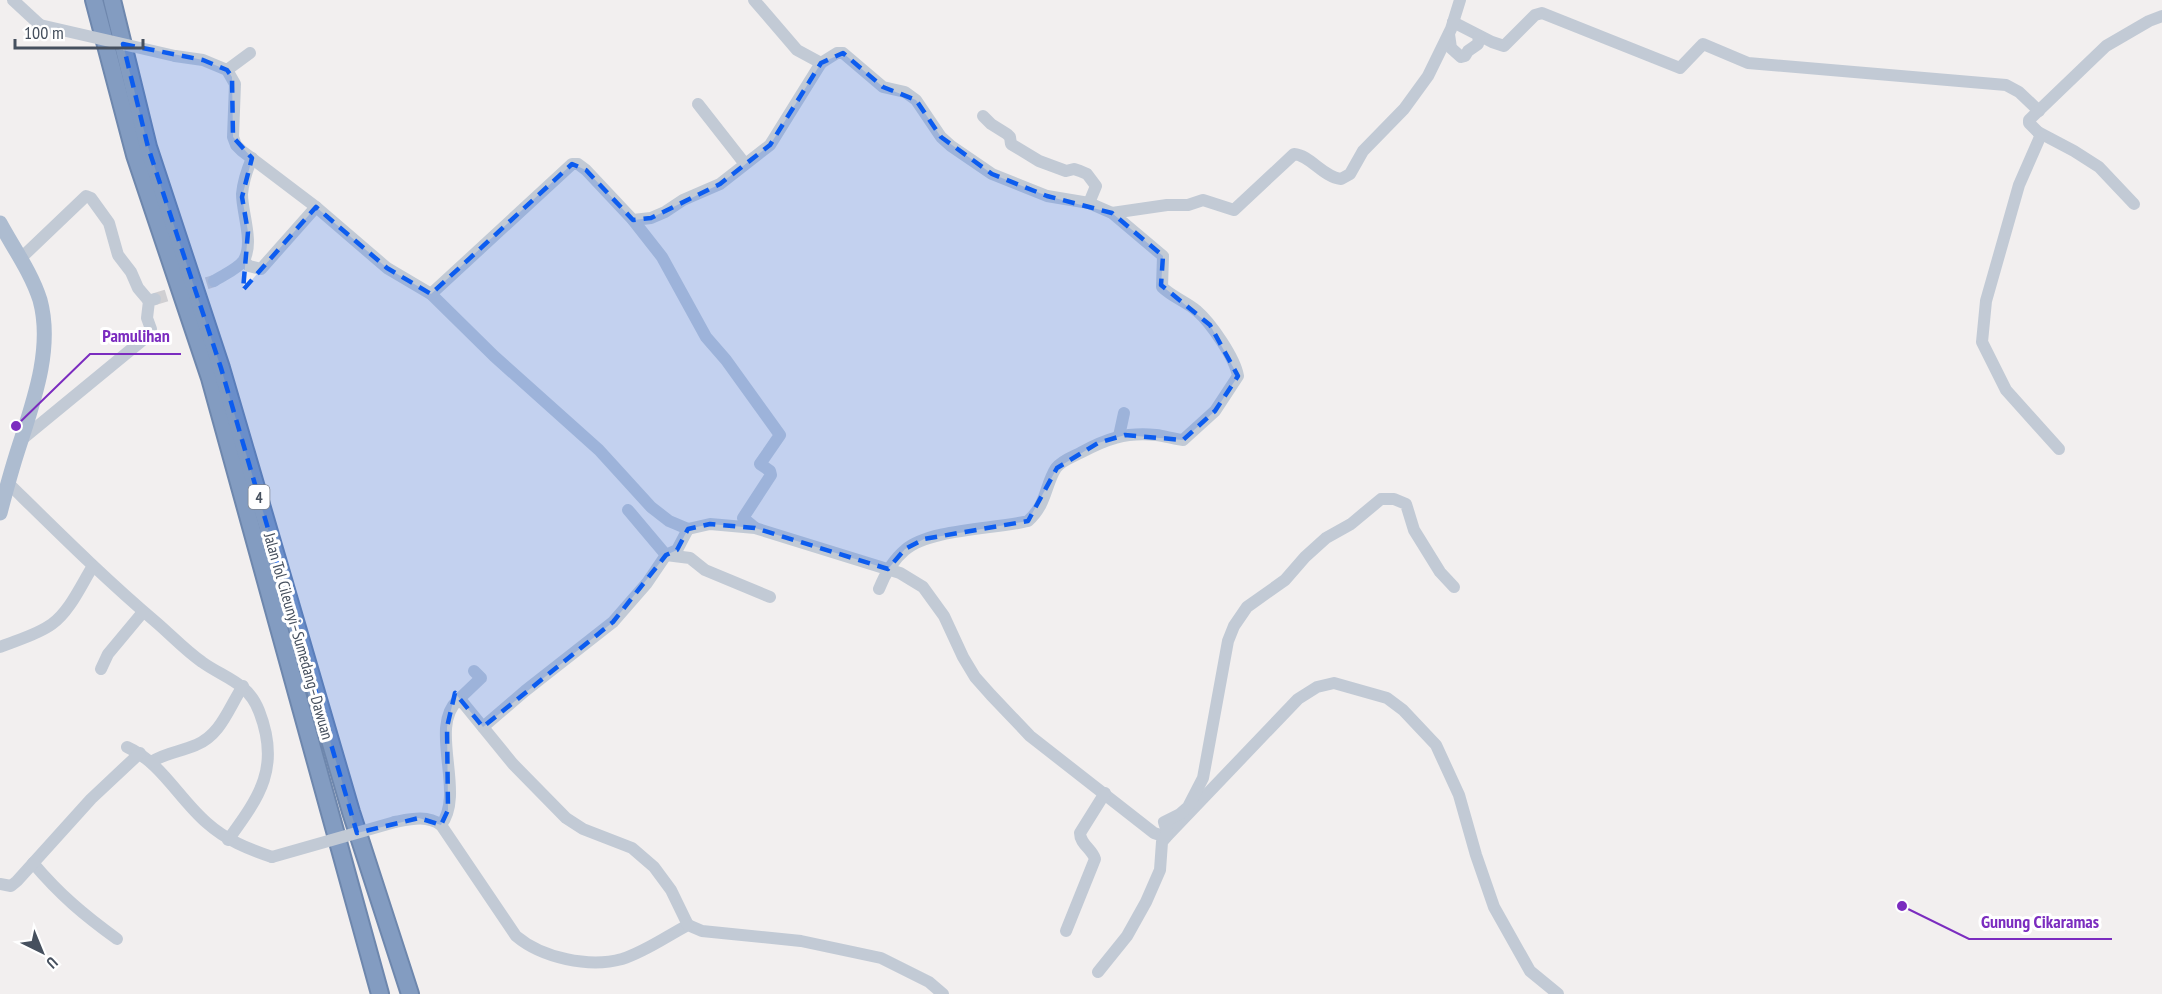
<svg xmlns="http://www.w3.org/2000/svg" width="2162" height="994" viewBox="0 0 2162 994" font-family="'PT Sans Narrow',sans-serif">
<style>
.lines{fill:none;stroke-linecap:round;stroke-linejoin:round}
.minor-tunnel{stroke:#d0cfd2;stroke-width:12;stroke-dasharray:12 6;stroke-linecap:butt}
.highway-casing{stroke:#6e87ad;stroke-width:20}
.minor{stroke:#c2cad5;stroke-width:12}
.major{stroke:#adbcd0;stroke-width:15}
.highway{stroke:#839cc1;stroke-width:16}
.minor-bridge{stroke:#c2cad5;stroke-width:12}
.marked{fill:#0c5cef;fill-opacity:0.2;stroke:#0c5cef;stroke-width:4.5;stroke-dasharray:12 8;stroke-linejoin:round}
.labels{text-anchor:middle;dominant-baseline:central;stroke-width:6;stroke-linejoin:round;paint-order:stroke}
.shield{fill:#fff;stroke:#7e848e;stroke-width:1.5}
.shield-label{font-size:15px;font-weight:bold;fill:#46505e}
.street-label{font-size:16px;fill:#46505e;stroke:#fff}
.leader{fill:none;stroke:#7b2cbf;stroke-width:2}
.callout-dot{fill:#7b2cbf;stroke:#fff;stroke-width:2}
.callout-label{font-size:18px;text-anchor:middle;font-weight:bold;fill:#7b2cbf;stroke:#fff;stroke-width:6;stroke-linejoin:round;paint-order:stroke}
</style>
<rect width="100%" height="100%" fill="#f2efef"/>
<g class="lines">
<polyline class="minor-tunnel" points="155,299 214,281"/>
<defs>
<g id="highway">
<polyline points="94,0 135,155 210,378 380,994"/>
<polyline points="112,0 148,147 221,368 351,812 410,994"/>
</g>
</defs>
<use href="#highway" class="highway-casing"/>
<g class="minor">
<polyline points="13,0 40,25"/>
<polyline points="1453,22 1492,42 1504,46 1535,15 1542,13 1680,68 1703,44 1748,63 2006,85 2019,92 2039,111"/>
<polyline points="1449,34 1451,48 1461,57 1465,56 1468,51 1478,44 1479,36"/>
<polyline points="175,56 203,60 227,70 235,84 233,137 236,145 242,151 316,207 387,268 431,294 494,356 599,450 651,507 669,521 688,529 710,524 755,528 900,573 923,587 944,616 963,657 975,677 991,695 1030,736 1154,833 1166,837 1298,699 1317,687 1334,683 1387,698 1403,710 1436,745 1459,795 1476,855 1494,907 1530,971 1558,994"/>
<path d="M821 63 837 53H843L883 87 905 92 916 100 941 137 951 146 992 174 1047 196 1089 203 1112 213 1163 256 1162 287C1172 297 1187 302 1197 311 1211 323 1235 358 1238 376L1215 411 1183 440C1174 439 1165 436 1156 435 1125 432 1106 439 1080 453 1072 457 1061 461 1056 468 1045 485 1047 504 1028 521 995 529 929 529 905 550 893 560 885 574 879 589"/>
<polyline points="227,70 250,53"/>
<polyline points="698,104 745,164"/>
<polyline points="983,116 991,124 1007,134 1010,137 1011,144 1039,161 1066,171 1074,169 1080,171 1087,174 1096,186 1089,203"/>
<polyline points="2038,132 2074,151 2099,167 2134,204"/>
<path d="M1112 213 1167 205H1188L1203 200 1234 210 1294 154C1310 155 1323 177 1341 179L1350 174 1363 151 1404 109 1428 76 1451 29 1460 0"/>
<polyline points="633,220 662,257 706,337 726,360 780,435 760,464 770,471 771,475 743,518 754,527"/>
<polyline points="21,258 86,196 91,198 109,223 118,255 131,272 138,288 149,301"/>
<polyline points="244,261 249,266 261,269 316,207"/>
<path d="M214 281C223 275 238 269 244 260 254 242 242 213 242 194 243 182 247 170 252 158"/>
<polyline points="431,294 572,164 578,164 586,170 633,220 651,218 665,212 683,200 720,184 770,145 821,63 797,50 754,0"/>
<polyline points="1119,436 1124,413"/>
<polyline points="21,440 150,334 151,329 147,318 149,301 155,299"/>
<polyline points="2059,449 2006,390 1982,342 1986,301 2019,185 2040,137 2040,134 2029,123 2029,120 2106,46 2149,21 2162,16"/>
<path d="M8 483C57 531 105 579 157 623 172 636 186 651 202 662 224 678 248 682 259 711 281 767 260 796 228 840"/>
<polyline points="628,510 666,555 690,558 705,570 770,597"/>
<path d="M0 647C17 640 37 635 52 624 70 611 81 585 93 566"/>
<polyline points="101,669 108,654 143,612"/>
<polyline points="458,700 481,678 474,671"/>
<polyline points="483,727 525,691 613,622 647,583 666,555 677,550 688,529"/>
<path d="M127 747C161 762 179 799 207 823 226 840 248 849 272 857"/>
<path d="M151 762C167 752 180 752 196 745 221 735 229 707 243 686"/>
<path d="M395 822C411 819 427 815 441 825L516 936C542 958 589 968 622 959 645 952 667 936 688 925L702 931 801 941 881 958 929 982 943 994"/>
<path d="M441 825C466 793 428 727 458 700L464 704 513 764 566 818 583 829 632 848 654 867 671 890 688 925"/>
<path d="M33 863C60 895 84 915 117 939"/>
<polyline points="0,884 11,886 17,881 91,799 140,753"/>
<path d="M1066 931 1095 859C1092 849 1080 844 1080 833L1105 793"/>
<polyline points="1098,972 1127,936 1146,902 1160,870 1162,842 1166,837 1167,832 1164,822 1180,814 1188,807 1203,778 1228,641 1234,626 1247,607 1285,580 1305,557 1326,538 1351,524 1381,499 1394,499 1406,504 1414,530 1440,572 1454,587"/>
</g>
<path class="major" d="M0 223C14 249 31 272 40 300 54 351 31 408 16 456 10 475 5 494 0 513"/>
<use href="#highway" class="highway"/>
<g class="minor-bridge">
<polyline points="40,25 175,56"/>
<polyline points="272,857 395,822"/>
</g>
</g>
<path class="marked" d="M123 44 203 60 227 70 232 77 233 137 252 158 242 197 248 232 243 290 316 207 387 268 431 294 572 164 586 170 633 220 651 218 720 184 770 145 821 63 843 53 883 87 916 100 941 137 992 174 1047 196 1112 213 1163 256 1161 285 1210 325 1238 376 1215 411 1183 440 1125 435 1098 443 1057 468 1028 521 924 539 905 549 888 569 755 528 710 524 688 529 677 550 666 555 613 622 483 727 455 693 447 727 448 810 441 825 419 818 357 833 221 368 148 147Z"/>
<g class="labels">
<rect class="shield" x="248.5" y="485" width="21" height="24" rx="4.5"/>
<g class="shield-label">
<text x="259" y="497">4</text>
</g>
<g class="street-label">
<text transform="translate(299 636) rotate(74)">Jalan Tol Cileunyi–Sumedang–Dawuan</text>
</g>
</g>
<path class="leader" d="M16 426L90 354H181M1902 906L1969 939H2112"/>
<g class="callout-dot">
<circle cx="16" cy="426" r="6"/>
<circle cx="1902" cy="906" r="6"/>
</g>
<g class="callout-label">
<text x="136" y="342">Pamulihan</text>
<text x="2040" y="928">Gunung Cikaramas</text>
</g>
<g transform="translate(42 952) rotate(137)" stroke="#ffffff" stroke-width="4.5" paint-order="stroke">
<path d="M0-4.5L10 22L0 15L-10 22Z" fill="#46505e"/>
<text y="-9" font-size="16" font-weight="bold" text-anchor="middle" fill="#46505e">U</text>
</g>
<path d="M15 39v9h128v-9" fill="none" stroke="#46505e" stroke-width="3"/>
<text x="24" y="39" font-size="18" fill="#46505e" stroke="#ffffff" stroke-width="4.5" paint-order="stroke">100 m</text>
</svg>
